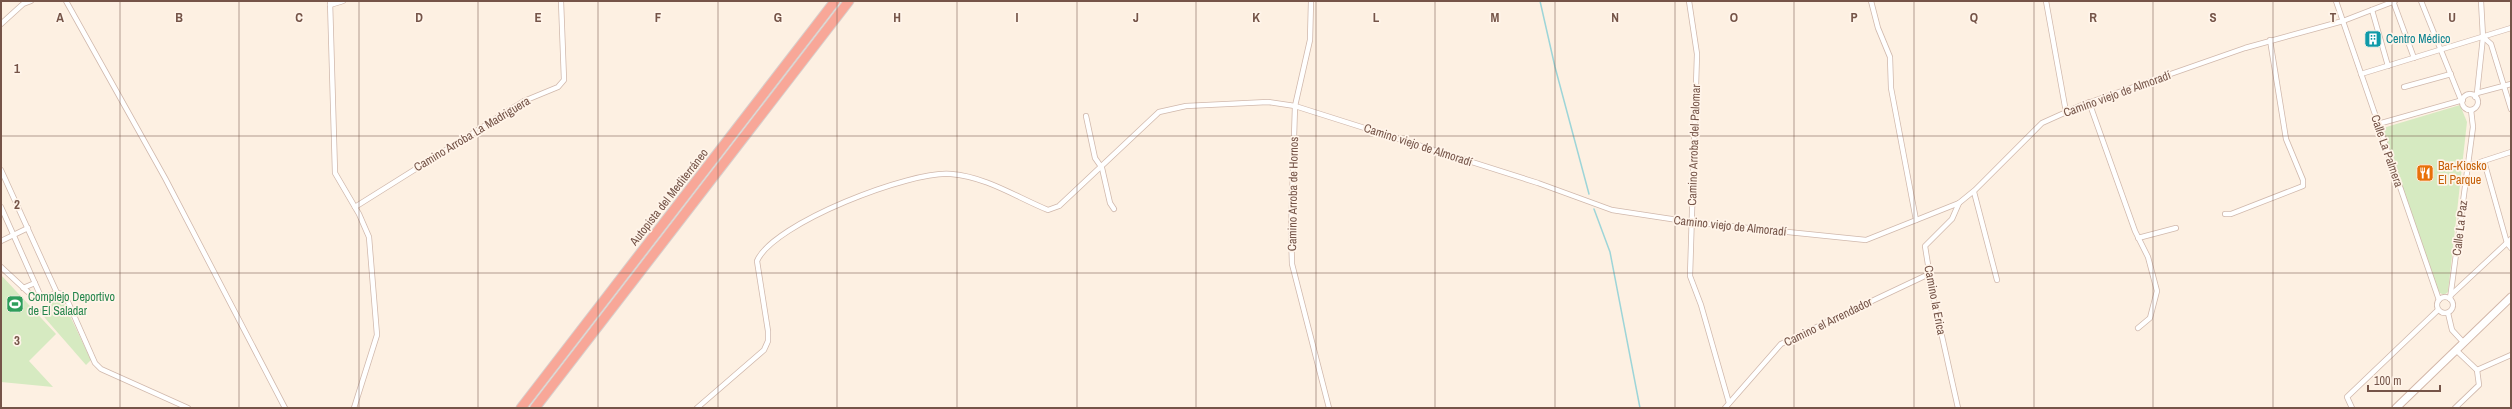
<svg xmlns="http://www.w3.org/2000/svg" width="2512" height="409" viewBox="0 0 2512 409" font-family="'Archivo Narrow',sans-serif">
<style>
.green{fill:#d6eac1}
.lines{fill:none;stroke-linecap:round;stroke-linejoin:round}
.stream{stroke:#9dd5d8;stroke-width:1.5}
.street-casing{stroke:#d0b8ac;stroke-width:6}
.secondary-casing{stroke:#d3b7a9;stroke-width:9}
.highway-casing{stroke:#d8cfcc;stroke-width:11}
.street{stroke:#fff;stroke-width:4.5}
.secondary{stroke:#fff;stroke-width:7}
.highway{stroke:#f8a798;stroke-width:9}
.grid{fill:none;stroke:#755448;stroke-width:1;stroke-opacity:0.55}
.labels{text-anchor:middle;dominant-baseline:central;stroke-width:3.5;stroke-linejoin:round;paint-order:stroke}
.culture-label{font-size:12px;fill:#0d838f;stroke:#fff4e9;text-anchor:start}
.street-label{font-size:12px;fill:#755448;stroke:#fff4e9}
.food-label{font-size:12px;fill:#c56008;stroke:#fff4e9;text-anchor:start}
.leisure-label{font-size:12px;fill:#27864d;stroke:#fff4e9;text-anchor:start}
.grid-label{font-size:13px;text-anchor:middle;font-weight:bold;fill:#755448;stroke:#fff4e9;stroke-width:3.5;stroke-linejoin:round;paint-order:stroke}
</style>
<rect width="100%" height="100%" fill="#fdf0e2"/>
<g class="green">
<polygon points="2460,105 2467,122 2448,292 2444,295 2436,291 2383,128"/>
<polygon points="1,275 56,334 29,361 53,387 1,382"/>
<polygon points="61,297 91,360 86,365 38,310"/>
</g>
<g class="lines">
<g class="stream">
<polyline points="1540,1 1555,67 1589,194"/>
<polyline points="1594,209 1610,252 1640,408"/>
</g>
<defs>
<g id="street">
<polyline points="66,1 165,178 285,408"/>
<polyline points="330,1 335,173 359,214 369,237 377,335 354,408"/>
<polyline points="1311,1 1310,40 1295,106 1291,232 1292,264 1329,408"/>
<polyline points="1689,1 1697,54 1690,276 1701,305 1729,403"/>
<polyline points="1871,1 1878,28 1890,57 1891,88 1916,220"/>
<polyline points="2046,1 2066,112"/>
<polyline points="2336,1 2439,300"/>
<polyline points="2393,1 2414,58"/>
<polyline points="2421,1 2461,100"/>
<polyline points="330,5 343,1"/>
<polyline points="2372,10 2388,66"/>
<polyline points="1,24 23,4 31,1"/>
<polyline points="2483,37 2491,44 2511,109"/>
<polyline points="2361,74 2511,28"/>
<polyline points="2404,87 2451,74"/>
<polyline points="2477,93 2511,84"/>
<circle cx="2470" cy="102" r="8"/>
<polyline points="2475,97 2477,93 2483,37 2481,1"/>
<polyline points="2089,102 2135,231 2148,257 2157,291 2150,318 2138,328"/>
<polyline points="1086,116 1095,158 1102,168 1110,203 1114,209"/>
<polyline points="2378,124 2463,100"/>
<polyline points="2484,161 2507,243 2511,248"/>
<polyline points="2468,166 2511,152"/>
<polyline points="1,170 57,293"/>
<polyline points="1974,192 1997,280"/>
<polyline points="1,207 42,299"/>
<polyline points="355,207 524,101 558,87 564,80 561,1"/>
<polyline points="2225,214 2231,214 2303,186 2303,180 2286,139 2270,40"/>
<polyline points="2138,238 2176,228"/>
<polyline points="1,241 28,228"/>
<polyline points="1,267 28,292 38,299 57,293"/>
<polyline points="23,288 35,283"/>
<polyline points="57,293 62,294 68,302 95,363 101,369 188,408"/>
<polyline points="2451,295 2511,239"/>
<circle cx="2445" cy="305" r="8"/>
<polyline points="2450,299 2473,127 2471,110"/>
<polyline points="2448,313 2452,330 2464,343"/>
<polyline points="2456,350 2477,370"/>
<polyline points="2477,370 2511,355"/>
<path d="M697 408 764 350 768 341V331L757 261C773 223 912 170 951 174 987 177 1016 197 1048 210L1059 206 1159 112 1186 106 1268 102 1295 106 1538 183 1612 210 1691 222 1866 240 1959 203 1975 190 2042 123 2082 105 2245 48 2343 21 2395 1"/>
<polyline points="1725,408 1781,344 1929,274"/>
<polyline points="1958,408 1933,296 1925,246 1952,219 1959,203"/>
<polyline points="2352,408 2347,397 2438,310"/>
<polyline points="2455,408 2479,385 2477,370"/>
</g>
<polyline id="secondary" points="2396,408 2511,297"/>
<g id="highway">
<polyline points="521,408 835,1"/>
<polyline points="535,408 849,1"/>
</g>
</defs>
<use href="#street" class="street-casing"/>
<use href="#secondary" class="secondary-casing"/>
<use href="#highway" class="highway-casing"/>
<use href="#street" class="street"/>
<use href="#secondary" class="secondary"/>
<use href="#highway" class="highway"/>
</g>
<path class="grid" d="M120 1V408M239 1V408M359 1V408M478 1V408M598 1V408M718 1V408M837 1V408M957 1V408M1077 1V408M1196 1V408M1316 1V408M1435 1V408M1555 1V408M1675 1V408M1794 1V408M1914 1V408M2034 1V408M2153 1V408M2273 1V408M2392 1V408M1 136H2511M1 273H2511"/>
<defs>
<symbol id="building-square" viewBox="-11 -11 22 22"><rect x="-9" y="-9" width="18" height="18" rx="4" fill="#0f9aa8" stroke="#fff4e9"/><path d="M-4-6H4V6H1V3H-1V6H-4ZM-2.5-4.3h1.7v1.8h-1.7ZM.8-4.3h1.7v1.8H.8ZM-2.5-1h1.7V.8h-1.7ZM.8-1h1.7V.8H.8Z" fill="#fff"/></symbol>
<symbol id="restaurant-square" viewBox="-11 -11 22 22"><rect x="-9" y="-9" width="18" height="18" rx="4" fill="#e8710a" stroke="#fff4e9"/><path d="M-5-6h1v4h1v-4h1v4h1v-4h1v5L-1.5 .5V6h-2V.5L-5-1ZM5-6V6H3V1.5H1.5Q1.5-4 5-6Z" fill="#fff"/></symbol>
<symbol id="stadium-square" viewBox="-11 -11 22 22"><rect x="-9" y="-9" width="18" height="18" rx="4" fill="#2e9e5b" stroke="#fff4e9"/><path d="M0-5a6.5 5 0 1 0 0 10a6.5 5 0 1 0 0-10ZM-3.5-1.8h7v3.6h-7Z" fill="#fff"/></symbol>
</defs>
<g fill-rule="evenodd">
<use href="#building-square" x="2363" y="29" width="20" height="20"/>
<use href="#restaurant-square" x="2415" y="163" width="20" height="20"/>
<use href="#stadium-square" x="5" y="294" width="20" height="20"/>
</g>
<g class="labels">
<g class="culture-label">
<text x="2386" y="39">Centro Médico</text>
</g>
<g class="street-label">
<text transform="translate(2117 94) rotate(-20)">Camino viejo de Almoradí</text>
<text transform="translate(472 134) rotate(-31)">Camino Arroba La Madriguera</text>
<text transform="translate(1418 145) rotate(18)">Camino viejo de Almoradí</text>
<text transform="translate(1694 145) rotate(-88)">Camino Arroba del Palomar</text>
<text transform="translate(2387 151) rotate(71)">Calle La Palmera</text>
<text transform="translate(1293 194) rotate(-89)">Camino Arroba de Hornos</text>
<text transform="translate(669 197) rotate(-52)">Autopista del Mediterráneo</text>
<text transform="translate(1730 226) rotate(6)">Camino viejo de Almoradí</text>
<text transform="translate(2460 228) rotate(-83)">Calle La Paz</text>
<text transform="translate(1935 300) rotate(79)">Camino la Erica</text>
<text transform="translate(1828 322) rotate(-26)">Camino el Arrendador</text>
</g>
<g class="food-label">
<text x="2438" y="166">Bar-Kiosko<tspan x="2438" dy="14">El Parque</tspan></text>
</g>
<g class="leisure-label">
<text x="28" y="297">Complejo Deportivo<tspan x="28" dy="14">de El Saladar</tspan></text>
</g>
</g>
<g class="grid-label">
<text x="60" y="22">A</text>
<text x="179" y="22">B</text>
<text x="299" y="22">C</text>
<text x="419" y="22">D</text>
<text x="538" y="22">E</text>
<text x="658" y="22">F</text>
<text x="778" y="22">G</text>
<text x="897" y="22">H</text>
<text x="1017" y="22">I</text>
<text x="1136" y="22">J</text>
<text x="1256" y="22">K</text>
<text x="1376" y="22">L</text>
<text x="1495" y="22">M</text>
<text x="1615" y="22">N</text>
<text x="1734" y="22">O</text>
<text x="1854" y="22">P</text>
<text x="1974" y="22">Q</text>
<text x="2093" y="22">R</text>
<text x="2213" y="22">S</text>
<text x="2333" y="22">T</text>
<text x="2452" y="22">U</text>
<text x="17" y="73">1</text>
<text x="17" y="209">2</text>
<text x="17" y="345">3</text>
</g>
<rect width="2512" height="409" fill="none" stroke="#755448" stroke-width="4"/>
<path d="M2368 385v6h72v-6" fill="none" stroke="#755448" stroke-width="2"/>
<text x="2374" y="385" font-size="12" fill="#755448" stroke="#fff4e9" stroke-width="3" paint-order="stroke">100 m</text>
</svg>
